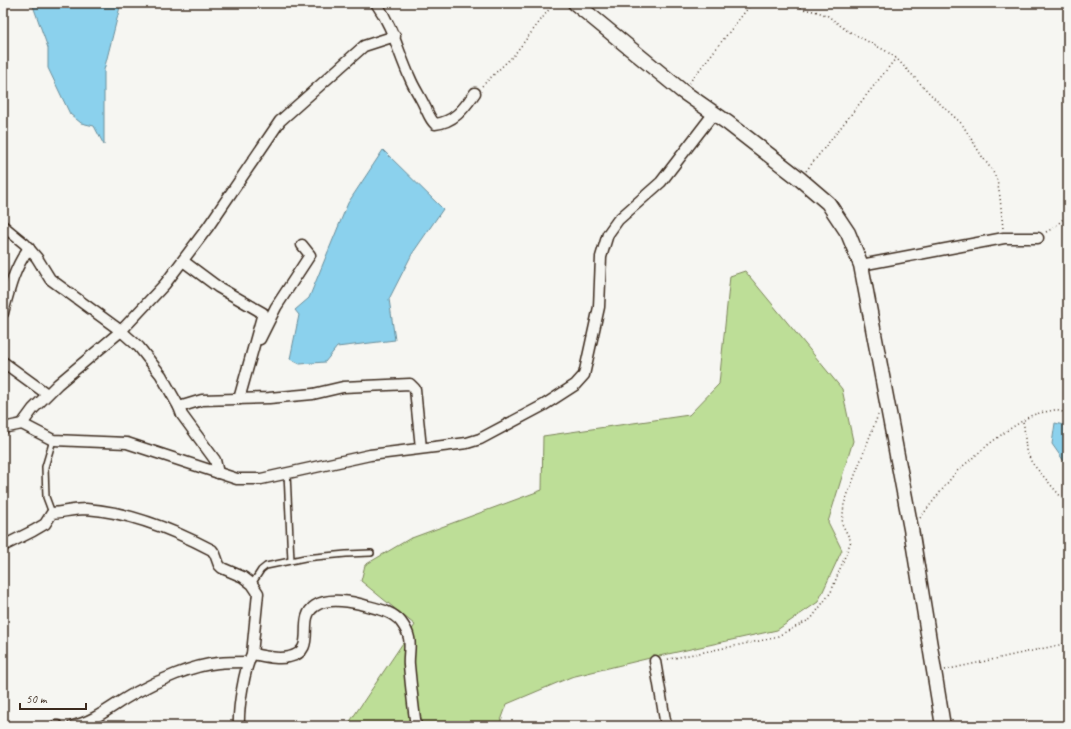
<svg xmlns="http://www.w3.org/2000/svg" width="1071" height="729" viewBox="0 0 1071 729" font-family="Caveat,sans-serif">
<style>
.green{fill:#bdde97;stroke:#7c845a}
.water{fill:#8bd1ed;stroke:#6b8e9a}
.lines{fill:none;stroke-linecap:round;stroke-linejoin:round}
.lane-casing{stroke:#3b2a1e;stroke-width:8}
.street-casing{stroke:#3b2a1e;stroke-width:13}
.secondary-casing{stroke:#3b2a1e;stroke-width:17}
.path{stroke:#3b2a1e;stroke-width:1.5;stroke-dasharray:1 3;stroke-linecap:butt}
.lane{stroke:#f6f6f2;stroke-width:5}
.street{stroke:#f6f6f2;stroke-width:10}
.secondary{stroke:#f6f6f2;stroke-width:14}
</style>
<rect width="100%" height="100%" fill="#f6f6f2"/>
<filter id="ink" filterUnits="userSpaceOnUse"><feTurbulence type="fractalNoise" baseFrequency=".025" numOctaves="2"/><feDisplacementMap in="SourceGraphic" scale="8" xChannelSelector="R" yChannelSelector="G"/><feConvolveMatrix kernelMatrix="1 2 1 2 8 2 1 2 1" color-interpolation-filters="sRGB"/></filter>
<g filter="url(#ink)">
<polygon class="green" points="745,271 842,389 853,441 828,522 842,550 818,602 777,630 650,658 571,677 507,704 499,726 347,726 415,625 361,581 365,565 409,539 542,490 543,436 689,415 719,384 730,276"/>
<g class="water">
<polygon points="32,3 121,3 104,70 104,145 94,126 81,123 70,114 48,68 48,48"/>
<polygon points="383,150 443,209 412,254 389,299 395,340 337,347 325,362 300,364 290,359 299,315 295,310 309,298 348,203"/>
<polygon points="1055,423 1068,426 1068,467 1052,444"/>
</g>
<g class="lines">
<defs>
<g id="lane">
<polyline points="287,473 291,561"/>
<polyline points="52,513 46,497 45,467 53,440"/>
<polyline points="252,584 261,570 266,566 305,558 346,554 371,553"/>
</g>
<g id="street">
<path d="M376 3C393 27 398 52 410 78 414 88 420 96 424 105 428 112 429 118 435 124 455 122 464 108 475 93"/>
<polyline points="3,226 25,244 37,258 50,279 121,331 139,347 161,375 179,407 182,415 215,460 218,473"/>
<polyline points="183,261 218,287 263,313 239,399"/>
<polyline points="861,265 1004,238 1038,238"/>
<path d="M3 313C9 290 14 268 29 248"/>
<polyline points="260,339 276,307 310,255 302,245"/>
<polyline points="3,362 47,394"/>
<polyline points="179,407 202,400 269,398 313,394 343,387 410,384 415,389 421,448"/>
<polyline points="22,424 33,409 58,384 121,331 165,284 208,227 280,121 364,46 395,36"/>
<polyline points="3,428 22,424 53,440 127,443 237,479 261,479 370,455 467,443 480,439 544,405 575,385 584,375 599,307 601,257 608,234 618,220 661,182 714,113"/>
<path d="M3 546 33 531 45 524 52 513C63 512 75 509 86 509 129 512 174 530 212 550L215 554 219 565 222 568 243 577 252 584 258 593 252 654C244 669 238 709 239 726"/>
<path d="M252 654C264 656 277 660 289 657 319 651 295 619 315 606 327 598 347 601 360 604 373 608 392 610 401 622 404 626 408 633 409 638 411 647 408 657 409 665 411 686 413 706 416 726"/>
<polyline points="655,661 666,726"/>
<polyline points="55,726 58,726"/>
<path d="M73 726C96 721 114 704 135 693 157 681 193 665 218 663 228 662 238 662 248 662"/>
</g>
<polyline id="secondary" points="575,3 682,91 728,123 800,179 828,203 848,233 861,265 911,529 943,726"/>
</defs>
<use href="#lane" class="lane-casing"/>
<use href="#street" class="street-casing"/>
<use href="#secondary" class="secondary-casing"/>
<g class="path">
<polyline points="794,3 803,9 818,12 828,16 846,30 886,51 896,58 936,100 962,124 983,158 992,170 997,180 1000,197 1003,229"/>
<polyline points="689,83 752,3"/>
<polyline points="482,86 514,55 554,3"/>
<polyline points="806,171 896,58"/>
<polyline points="1046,232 1055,227 1068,214"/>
<polyline points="1023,422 1024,426 1026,450 1032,463 1068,505"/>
<polyline points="920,518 956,472 989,444 1008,430 1032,415 1040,413 1054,410 1068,413"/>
<polyline points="664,660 774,638 811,619 831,592 851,541 842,524 844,504 878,415"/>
<polyline points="945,670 1068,643"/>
</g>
<use href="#lane" class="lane"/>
<use href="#street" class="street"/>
<use href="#secondary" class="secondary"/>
</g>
</g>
<rect width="1071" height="729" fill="none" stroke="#f6f6f2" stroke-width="16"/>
<rect x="8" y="8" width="1055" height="713" fill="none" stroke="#3b2a1e" stroke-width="1.5" filter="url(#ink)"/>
<path d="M20 703v6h66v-6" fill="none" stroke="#3b2a1e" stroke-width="2"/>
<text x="26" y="703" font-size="12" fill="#3b2a1e" stroke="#f6f6f2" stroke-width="3" paint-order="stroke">50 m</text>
</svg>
